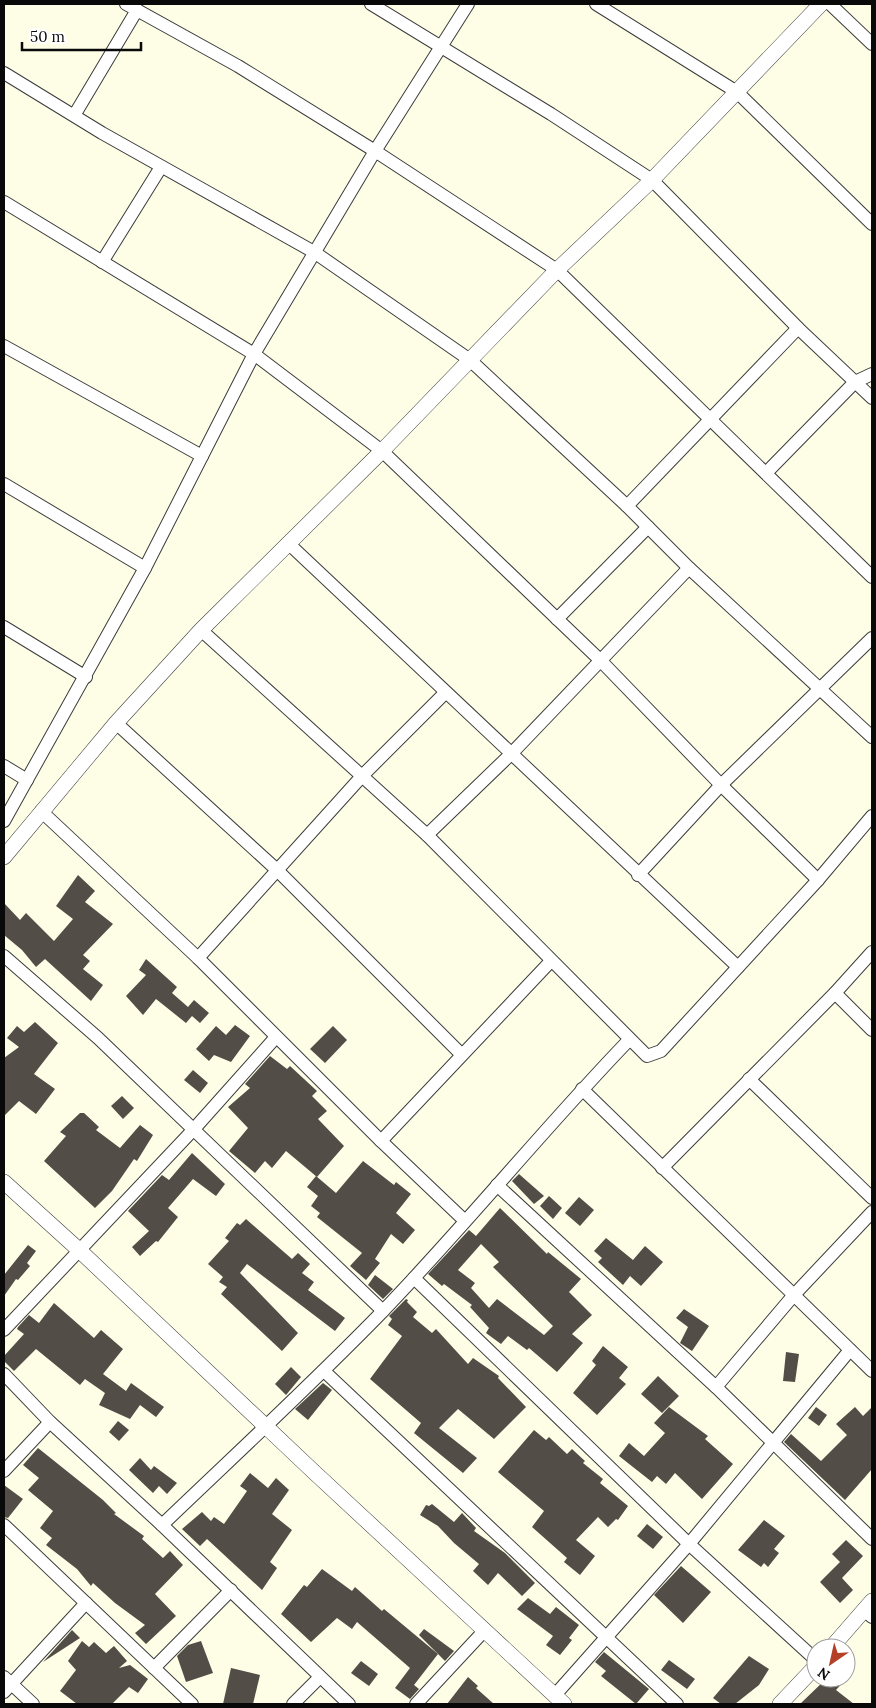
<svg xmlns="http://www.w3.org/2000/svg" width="876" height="1708" viewBox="0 0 876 1708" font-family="Lora,serif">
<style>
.building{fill:#524d46;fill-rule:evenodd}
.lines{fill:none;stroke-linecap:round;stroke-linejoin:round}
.minor-casing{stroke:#3c3c3c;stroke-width:14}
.tertiary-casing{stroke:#3c3c3c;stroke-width:16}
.minor{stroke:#fff;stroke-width:12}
.tertiary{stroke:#fff;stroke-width:15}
</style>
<rect width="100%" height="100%" fill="#fefee7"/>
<g class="building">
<polygon points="78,875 95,891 85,902 113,924 83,955 90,961 83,969 103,985 91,1001 45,959 36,967 22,950 4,935 4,903 20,920 26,913 54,941 73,919 56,906"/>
<polygon points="146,959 177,987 172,993 188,1007 194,1000 209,1013 200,1023 192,1016 186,1023 156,999 143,1015 126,996 146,975 139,970"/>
<polygon points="35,1022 58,1043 34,1074 55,1089 36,1114 19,1101 4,1116 4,1058 19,1047 7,1038 17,1026 24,1032"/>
<polygon points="235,1025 250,1036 231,1062 214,1055 209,1061 196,1049 216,1026 226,1035"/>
<polygon points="333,1026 347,1040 325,1063 310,1049"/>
<polygon points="270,1056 287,1069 290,1066 317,1091 312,1096 327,1111 318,1119 344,1146 317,1177 286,1151 272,1168 265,1161 255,1173 229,1151 248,1128 228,1107 250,1088 245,1084"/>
<polygon points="193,1070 208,1083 200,1093 184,1080"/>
<polygon points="122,1096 134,1108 123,1119 111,1106"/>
<polygon points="80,1113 84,1113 99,1127 96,1130 120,1148 140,1125 153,1135 137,1161 134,1159 112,1191 95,1208 44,1161 66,1136 60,1132"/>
<polygon points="192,1153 225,1184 216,1196 193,1179 168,1208 178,1217 158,1242 156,1241 140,1256 132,1247 149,1231 128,1211 162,1175 169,1180"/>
<polygon points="363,1161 394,1185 396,1182 411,1194 396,1213 415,1230 403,1244 391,1234 375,1259 380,1263 366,1280 350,1266 362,1253 317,1217 320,1213 311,1206 318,1196 307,1187 316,1176 336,1193"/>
<polygon points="519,1174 544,1196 534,1204 512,1181"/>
<polygon points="549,1196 562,1208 553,1219 540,1206"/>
<polygon points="579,1197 594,1210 580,1226 565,1213"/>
<path d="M500 1208 547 1254 548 1252 581 1279 569 1292 592 1315 572 1334 583 1343 557 1372 529 1348 527 1350 508 1336 501 1344 486 1333 489 1328 470 1307 472 1305 444 1284 442 1286 428 1274 469 1230 476 1236ZM481 1244 499 1262 493 1267 553 1326 544 1335 497 1299 489 1308 471 1288 475 1283 458 1270Z"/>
<polygon points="246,1219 292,1259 298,1253 310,1264 302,1273 314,1282 308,1290 345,1318 335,1331 247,1264 240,1273 298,1333 282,1351 221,1294 227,1287 219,1282 223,1277 208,1264 229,1241 225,1238 237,1223 240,1225"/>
<polygon points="606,1238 633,1260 645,1246 663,1262 641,1286 630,1276 623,1285 598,1262 602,1258 594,1251"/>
<polygon points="28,1245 36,1251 27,1263 30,1266 18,1280 16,1279 4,1296 4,1275"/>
<polygon points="375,1275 393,1289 383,1299 368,1285"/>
<polygon points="406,1299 408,1300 407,1302 417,1312 413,1317 432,1333 436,1329 468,1364 473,1358 499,1376 498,1378 526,1407 494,1439 458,1409 439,1428 477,1458 463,1473 414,1433 421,1423 370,1379 402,1336 388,1325 392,1319 389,1316"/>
<polygon points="54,1303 94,1338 101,1330 123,1349 103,1374 126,1391 131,1383 164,1407 156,1417 140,1405 130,1419 99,1405 105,1393 85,1379 80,1385 36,1349 14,1371 4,1361 4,1356 24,1334 17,1329 18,1327 29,1315 39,1323"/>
<polygon points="684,1309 709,1326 692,1351 680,1343 688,1327 676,1318"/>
<polygon points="603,1346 628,1367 619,1378 626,1384 597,1415 573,1393 596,1365 592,1361"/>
<polygon points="786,1352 799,1354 795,1382 783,1381"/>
<polygon points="291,1367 301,1377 286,1395 275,1384"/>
<polygon points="658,1376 679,1396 662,1413 641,1394"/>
<polygon points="323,1383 332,1390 308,1420 295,1409"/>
<polygon points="669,1407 708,1436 705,1439 733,1464 702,1499 675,1473 666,1484 657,1476 652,1482 619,1456 629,1443 644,1456 665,1433 654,1423"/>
<polygon points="816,1407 827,1415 819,1426 808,1418"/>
<polygon points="855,1407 863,1416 872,1407 872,1469 845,1500 784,1442 791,1434 821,1461 847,1435 836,1424"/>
<polygon points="118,1421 129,1430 119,1441 109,1432"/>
<polygon points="534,1430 546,1440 549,1437 567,1454 572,1449 585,1461 583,1463 603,1479 600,1483 628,1506 618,1520 616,1519 608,1527 598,1517 576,1540 595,1556 580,1575 564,1562 567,1558 532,1527 544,1511 498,1472"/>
<polygon points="38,1448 103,1500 116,1513 114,1514 144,1536 142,1539 163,1558 170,1551 183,1565 155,1594 176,1616 146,1644 135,1633 145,1625 115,1603 93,1583 91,1586 77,1569 46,1545 52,1538 40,1528 53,1511 28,1490 39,1478 23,1465"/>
<polygon points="140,1458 151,1470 154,1466 177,1483 167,1494 159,1486 153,1493 129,1470"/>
<polygon points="250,1473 268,1488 276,1478 289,1490 272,1514 292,1530 270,1562 277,1568 262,1590 207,1539 200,1546 182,1529 202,1512 211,1521 214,1517 224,1524 247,1491 240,1486"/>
<polygon points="4,1485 23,1499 8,1518 4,1517"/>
<polygon points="432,1504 454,1522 462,1513 476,1528 474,1531 505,1553 535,1583 522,1596 498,1573 488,1585 473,1571 479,1564 454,1543 438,1526 420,1515 426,1505 429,1506"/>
<polygon points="764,1520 785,1536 774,1549 779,1553 768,1567 764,1563 761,1567 738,1550"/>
<polygon points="647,1524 663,1537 653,1549 637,1536"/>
<polygon points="846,1540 863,1556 842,1578 853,1590 840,1603 820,1582 840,1562 832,1554"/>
<polygon points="681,1566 711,1592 683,1623 654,1595"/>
<polygon points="322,1569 352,1591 355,1587 382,1611 384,1609 438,1654 414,1685 419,1689 410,1699 395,1688 410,1668 357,1622 352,1629 337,1618 311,1642 281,1614 304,1585 307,1587"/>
<polygon points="528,1598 550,1614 556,1607 579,1625 569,1638 572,1640 560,1655 546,1645 553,1636 517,1609"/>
<polygon points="424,1629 454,1651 445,1661 419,1635"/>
<polygon points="72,1630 80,1638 43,1662"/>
<polygon points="82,1641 89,1647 94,1642 106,1653 114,1646 127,1661 119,1668 130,1665 148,1679 138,1693 129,1687 112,1704 77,1704 60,1691 76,1670 68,1661"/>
<polygon points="201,1641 213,1673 186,1682 177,1656 188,1645"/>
<polygon points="604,1652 649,1689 636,1704 601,1676 606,1671 595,1662"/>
<polygon points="749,1656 769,1669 759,1685 735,1704 721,1704 713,1698"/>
<polygon points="669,1660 695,1679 687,1689 661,1670"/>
<polygon points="361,1661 378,1674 369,1686 351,1673"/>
<polygon points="231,1668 260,1675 253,1704 223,1704"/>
<polygon points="468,1677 478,1686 476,1688 494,1704 447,1704"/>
<polygon points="827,1678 847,1678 836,1690 854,1704 800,1704"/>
</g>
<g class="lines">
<defs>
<g id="minor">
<polyline points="126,4 238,66 375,151 557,270 872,577"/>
<polyline points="371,4 551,114 652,180 798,328 872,398"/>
<polyline points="596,4 737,92 872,224"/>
<polyline points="830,4 872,44"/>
<polyline points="4,73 102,133 314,252 470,360 627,506 689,568 872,737"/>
<polyline points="75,114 137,10"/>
<polyline points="4,202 254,354 382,451 600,660 721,785 818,880"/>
<polyline points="102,262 161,167"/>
<polyline points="4,346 202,456"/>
<polyline points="766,473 855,382 872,374"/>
<polyline points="4,484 145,568"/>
<polyline points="627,506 798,328"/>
<polyline points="289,544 738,967"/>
<polyline points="557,619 648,527"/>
<polyline points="4,627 86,677"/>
<polyline points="201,630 427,835 647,1056 661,1051 818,880 872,816"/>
<polyline points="116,723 277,870 461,1054"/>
<polyline points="4,766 27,780"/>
<polyline points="41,811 198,958 381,1141 464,1220"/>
<polyline points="4,821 145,568 254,354 375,151 468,4"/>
<polyline points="427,835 512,753 689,568"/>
<polyline points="638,875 721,785 872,638"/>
<polyline points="4,956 98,1038 383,1311"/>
<polyline points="198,958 363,775 445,693"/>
<polyline points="835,993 872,1030"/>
<polyline points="749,1079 872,1198"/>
<polyline points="582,1089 872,1371"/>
<polyline points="381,1141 551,961"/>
<polyline points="662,1168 835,993 872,952"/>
<polyline points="497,1185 716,1387 872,1539"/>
<polyline points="414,1278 689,1544 816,1660"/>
<polyline points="4,1330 194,1129 276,1037"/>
<polyline points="324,1371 677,1704"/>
<polyline points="4,1374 50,1422 162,1525 349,1704"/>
<polyline points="716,1387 793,1296 872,1212"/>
<polyline points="4,1471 50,1422"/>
<polyline points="4,1525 192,1704"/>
<path d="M162 1525C236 1454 311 1385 382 1312 467 1224 544 1128 629 1040"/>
<polyline points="864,1610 872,1617"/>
<polyline points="154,1668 231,1590"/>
<polyline points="4,1677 33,1704"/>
<polyline points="4,1692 86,1603"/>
<polyline points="555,1695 689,1544 850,1350"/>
<polyline points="293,1704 320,1677"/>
<polyline points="416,1704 484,1631"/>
</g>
<g id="tertiary">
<polyline points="4,857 116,723 201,630 382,451 557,270 652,180 821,4"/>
<polyline points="4,1182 79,1250 315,1473 564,1704"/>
<polyline points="831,1648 872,1601"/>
<polyline points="780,1704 816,1666"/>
</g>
</defs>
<use href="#minor" class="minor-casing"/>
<use href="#tertiary" class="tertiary-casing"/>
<use href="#minor" class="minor"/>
<use href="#tertiary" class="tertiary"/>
</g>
<rect width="876" height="1708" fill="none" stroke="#090909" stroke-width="10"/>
<g transform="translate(831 1663) rotate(214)"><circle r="24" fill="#ffffff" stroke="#9d9d9d"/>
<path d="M0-4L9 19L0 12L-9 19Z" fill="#b44127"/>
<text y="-8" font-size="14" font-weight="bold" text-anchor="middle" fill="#090909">N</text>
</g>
<path d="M22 42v8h119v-8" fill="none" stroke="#090909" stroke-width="2.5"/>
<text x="30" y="42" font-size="15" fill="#090909" stroke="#ffffff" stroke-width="4" paint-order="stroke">50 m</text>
</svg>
